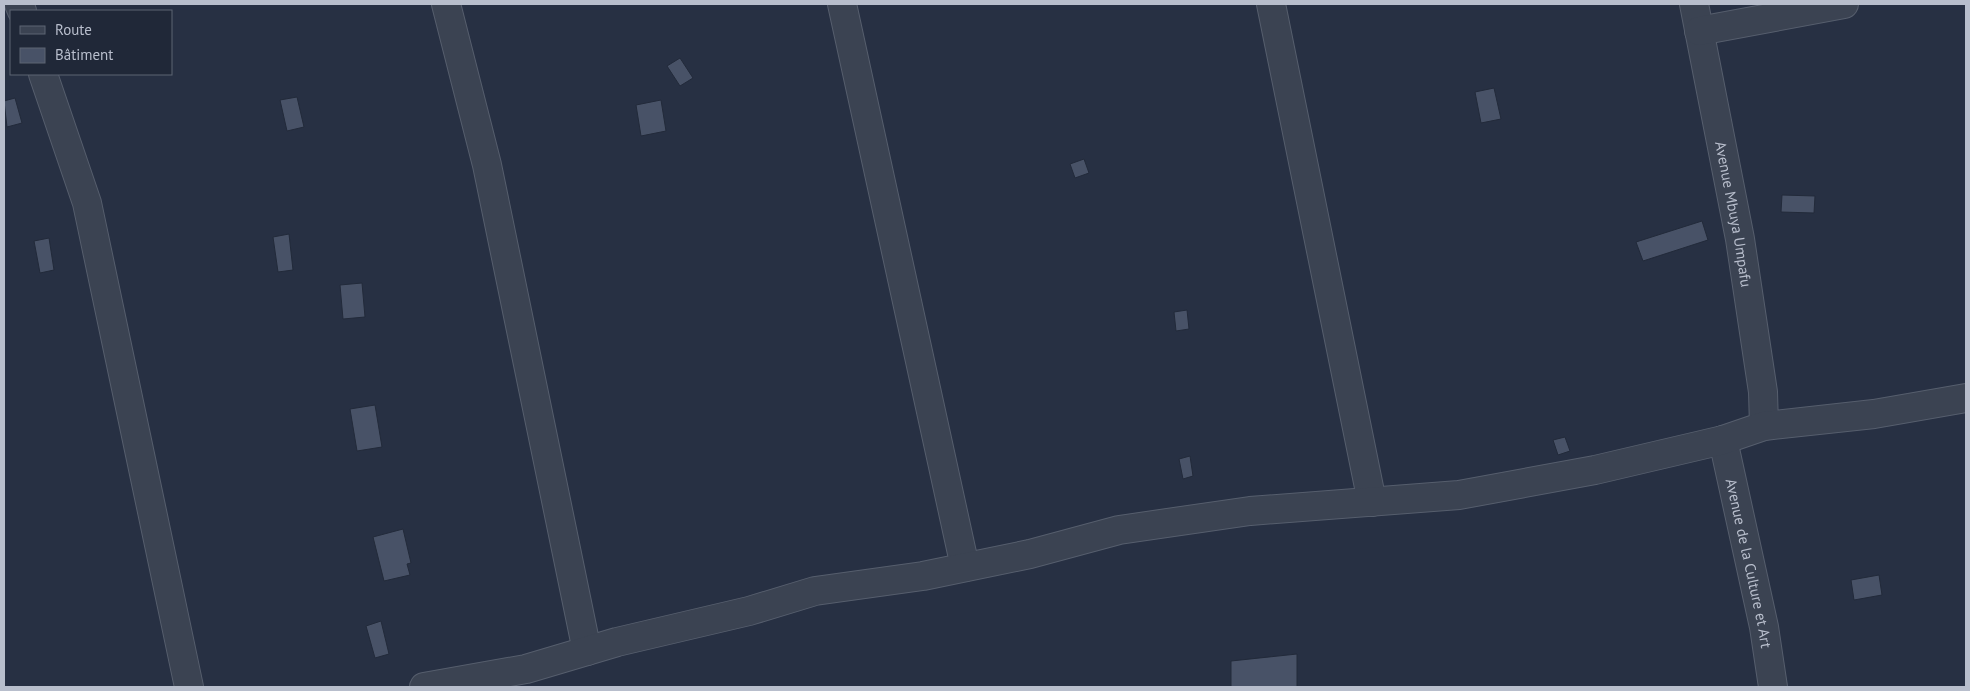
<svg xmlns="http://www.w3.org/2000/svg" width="1970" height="691" viewBox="0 0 1970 691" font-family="'PT Sans',sans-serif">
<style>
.building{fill:#485267;stroke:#222a3a}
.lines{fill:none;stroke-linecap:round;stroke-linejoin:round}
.minor-casing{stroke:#565e6d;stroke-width:30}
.minor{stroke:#3b4352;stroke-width:28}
.labels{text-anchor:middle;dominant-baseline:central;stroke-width:4;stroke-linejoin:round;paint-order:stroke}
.street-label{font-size:15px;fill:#b8becc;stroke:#202838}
</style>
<rect width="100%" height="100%" fill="#273043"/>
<g class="building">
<polygon points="680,58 693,78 680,86 667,66"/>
<polygon points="1494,88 1501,119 1481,123 1475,92"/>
<polygon points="297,97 304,127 287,131 280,100"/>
<polygon points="15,98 22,123 7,127 4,101"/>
<polygon points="661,100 666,131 641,136 636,105"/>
<polygon points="1084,159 1089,173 1075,178 1070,164"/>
<polygon points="1782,195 1815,196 1814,213 1781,212"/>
<polygon points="1702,221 1708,240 1643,261 1636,242"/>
<polygon points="289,234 293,270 278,272 273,237"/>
<polygon points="49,238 54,270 40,273 34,241"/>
<polygon points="362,283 365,317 343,319 340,285"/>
<polygon points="1187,310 1189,329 1176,331 1174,312"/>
<polygon points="375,405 382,447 357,451 350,409"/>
<polygon points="1565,437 1570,451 1558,455 1553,440"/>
<polygon points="1190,456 1193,476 1183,479 1179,459"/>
<polygon points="403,529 411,563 407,564 410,575 384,581 373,537"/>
<polygon points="1879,575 1882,595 1854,600 1851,580"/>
<polygon points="381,621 389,654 375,658 366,626"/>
<polygon points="1297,654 1297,687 1231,687 1231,661"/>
</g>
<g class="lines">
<defs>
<g id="minor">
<polyline points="19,4 22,11"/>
<polyline points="446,4 487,165 587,651"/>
<polyline points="842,4 965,567"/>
<polyline points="1271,4 1372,502"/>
<path id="s1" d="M1694 4 1740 239 1763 392 1764 426"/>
<polyline points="1699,31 1844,4"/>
<polyline points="43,74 87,203 189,687"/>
<path id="s2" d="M1723 440 1764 627 1773 687"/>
<polyline points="424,687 526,669 617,642 749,611 815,591 923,576 1030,554 1119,530 1250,511 1459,495 1595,470 1723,440 1764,426 1874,414 1966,398"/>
</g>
</defs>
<use href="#minor" class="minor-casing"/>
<use href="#minor" class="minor"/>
</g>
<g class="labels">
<g class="street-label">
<text stroke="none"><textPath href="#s1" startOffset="214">Avenue Mbuya Umpafu</textPath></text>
<text stroke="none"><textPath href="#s2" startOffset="126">Avenue de la Culture et Art</textPath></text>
</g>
</g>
<rect width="1970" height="691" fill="none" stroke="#b8becc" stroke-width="10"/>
<rect x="10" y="10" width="162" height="65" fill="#202838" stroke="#5d6473"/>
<rect x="20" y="26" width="25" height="8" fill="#3b4352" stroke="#5d6473"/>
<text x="55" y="35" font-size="15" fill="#b8becc">Route</text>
<rect x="20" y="48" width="25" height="15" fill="#485267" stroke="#5d6473"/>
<text x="55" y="60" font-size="15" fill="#b8becc">Bâtiment</text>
</svg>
